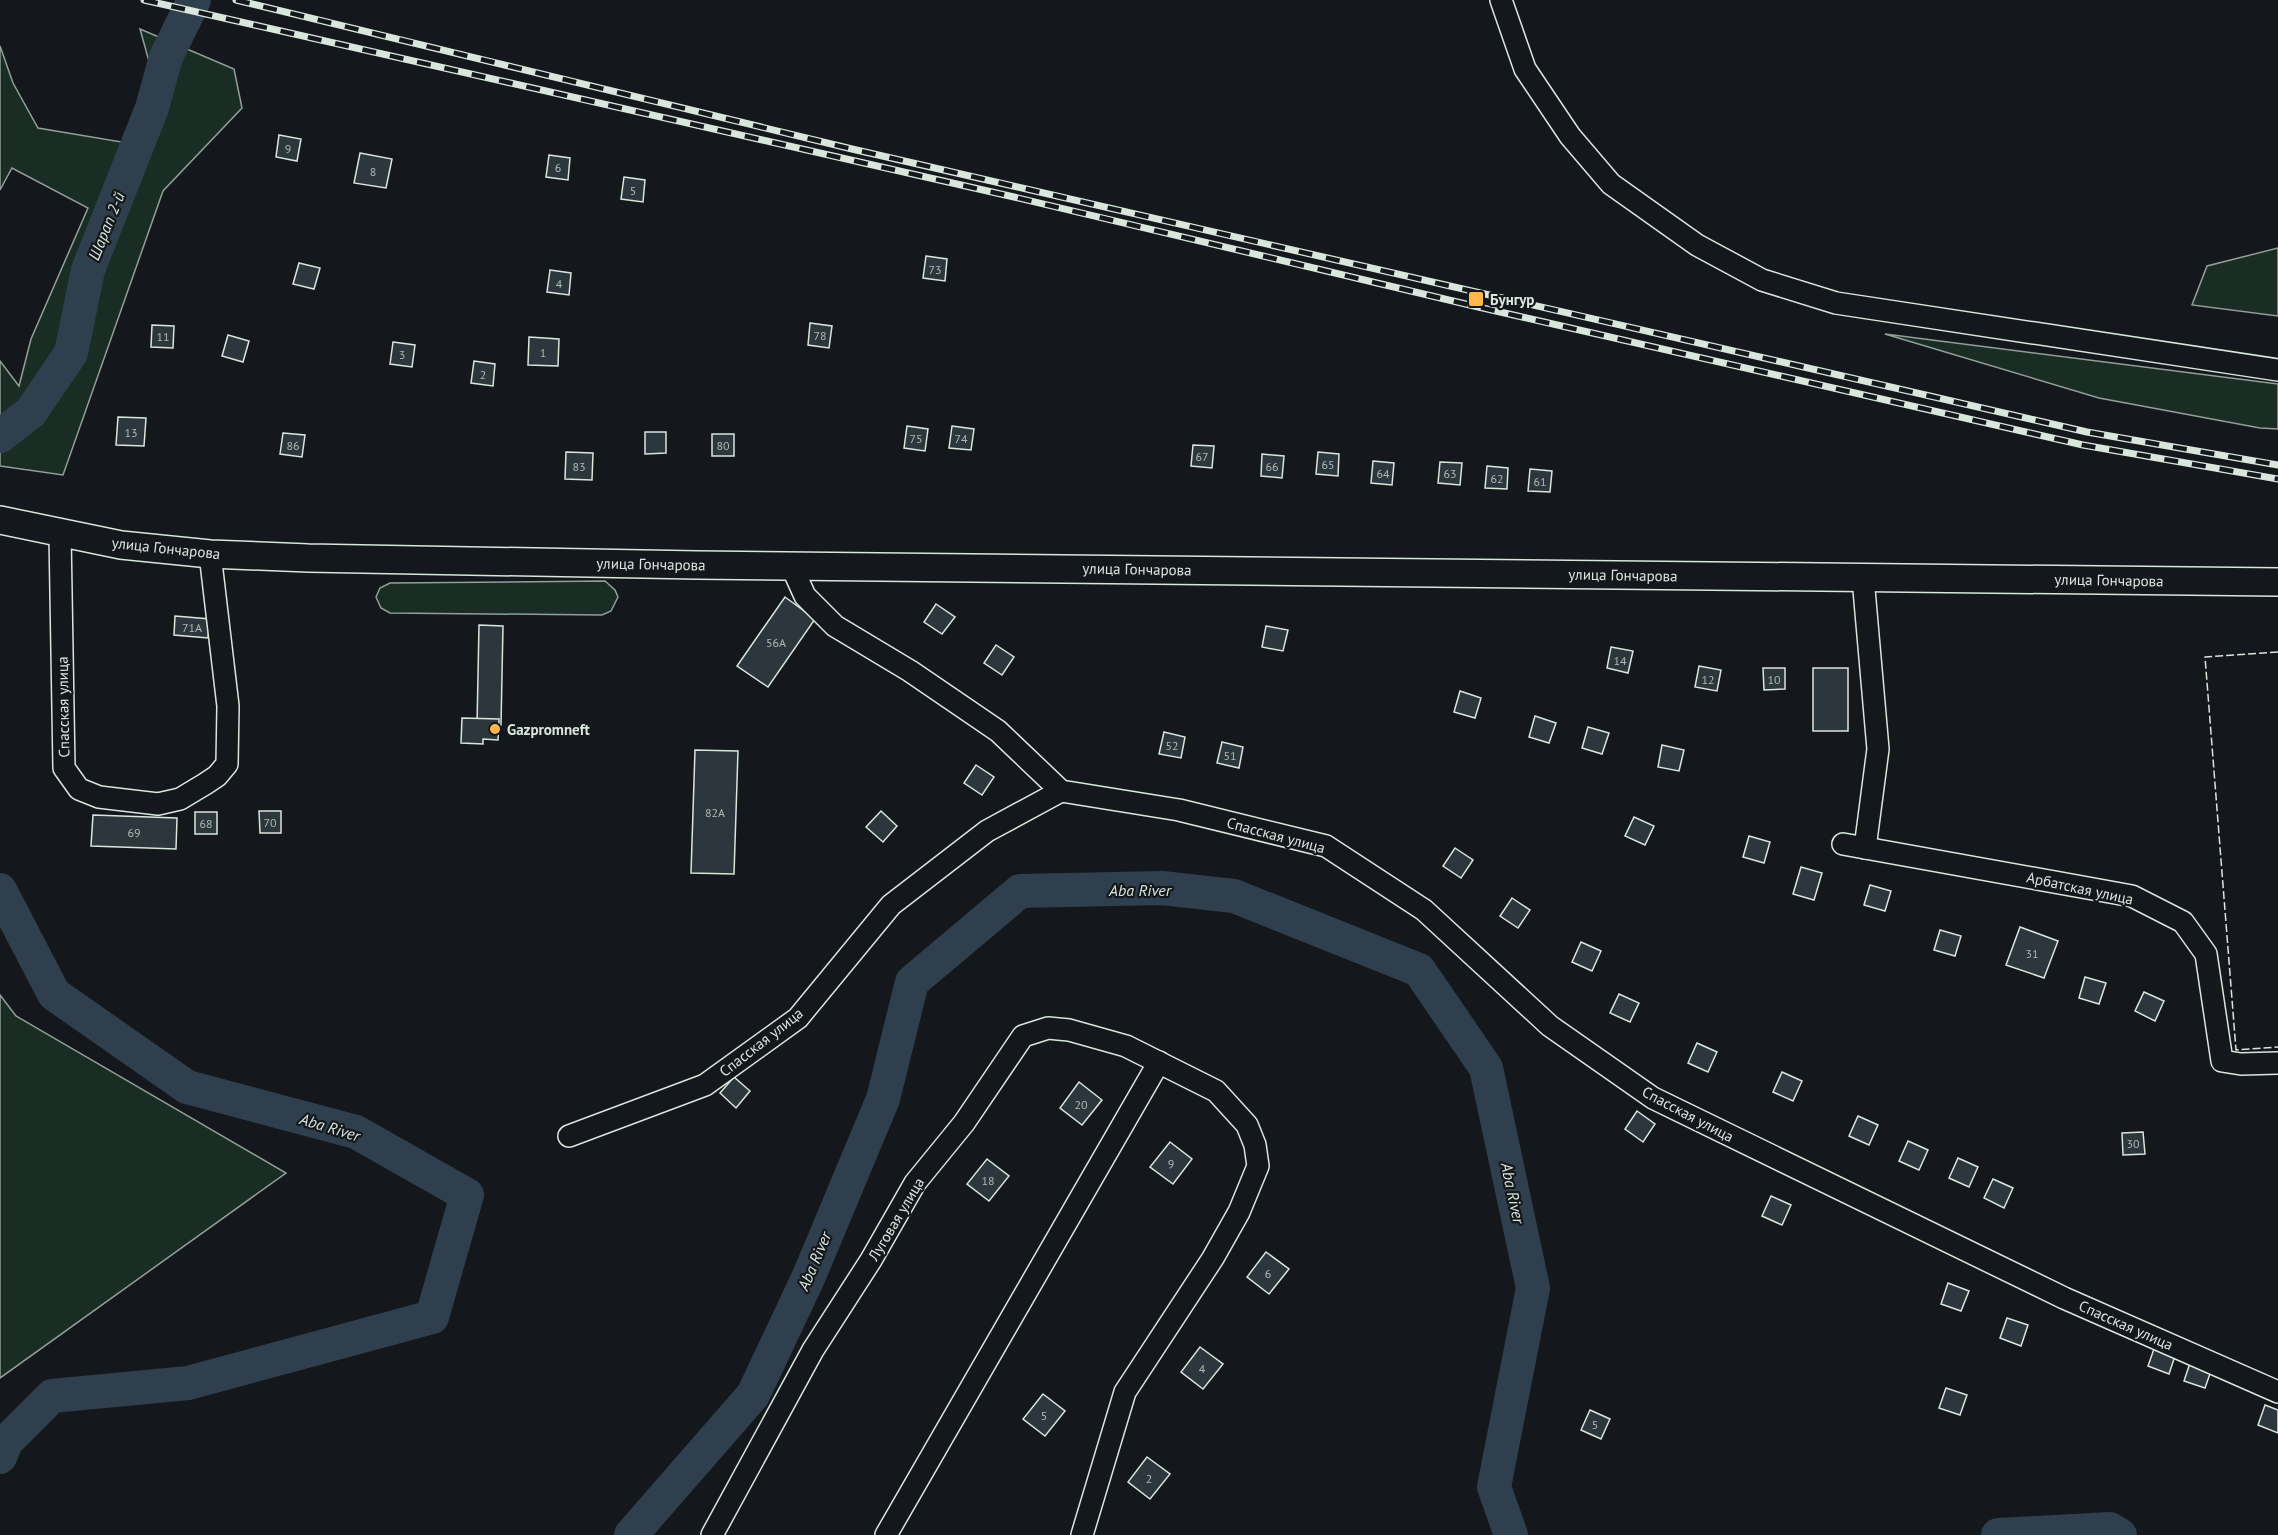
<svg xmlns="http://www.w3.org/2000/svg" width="2278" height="1535" viewBox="0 0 2278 1535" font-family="'PT Sans',sans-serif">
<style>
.green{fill:#1a2d24;stroke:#939e99;stroke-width:1.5}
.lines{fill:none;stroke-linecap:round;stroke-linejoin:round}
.river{stroke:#2f3f4d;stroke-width:34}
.building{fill:#2c363c;stroke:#d8e6dc;stroke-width:1.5}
.minor-casing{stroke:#d8e6dc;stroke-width:24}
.major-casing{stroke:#d8e6dc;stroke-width:30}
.minor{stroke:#14181c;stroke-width:21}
.major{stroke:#14181c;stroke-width:27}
.rail-casing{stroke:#d8e6dc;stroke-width:7}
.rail{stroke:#14181c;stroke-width:4.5;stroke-dasharray:14;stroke-linecap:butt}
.fence{stroke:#d8e6dc;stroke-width:1.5;stroke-dasharray:8 3;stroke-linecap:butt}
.poi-dot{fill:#ffb74d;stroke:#14181c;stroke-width:2}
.labels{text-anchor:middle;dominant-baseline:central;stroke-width:4.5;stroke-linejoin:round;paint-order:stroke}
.number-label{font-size:12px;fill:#adbab4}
.poi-label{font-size:15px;font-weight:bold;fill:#d8e6dc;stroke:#14181c;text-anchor:start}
.street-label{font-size:15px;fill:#d8e6dc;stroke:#14181c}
.water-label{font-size:16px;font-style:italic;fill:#d8e6dc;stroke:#14181c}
</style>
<rect width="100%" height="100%" fill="#14181c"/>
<g class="green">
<polygon points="140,29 234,69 242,108 163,191 63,475 0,466 0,361 19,386 31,339 88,208 12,168 0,190 0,46 13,83 38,128 145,146 152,72"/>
<polygon points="2278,248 2278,316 2192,305 2207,266"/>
<polygon points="1885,334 2278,384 2278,429 2260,428 2099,398"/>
<polygon points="605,581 615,590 618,597 611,611 602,615 390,613 381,608 376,597 380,588 390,583"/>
<polygon points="0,995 16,1016 286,1173 0,1378"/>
</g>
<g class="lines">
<g class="river">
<polyline points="0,436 31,412 71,353 88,270 152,108 166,57 194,0"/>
<polyline points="0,890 54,994 187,1087 356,1132 467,1195 432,1317 188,1383 52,1396 6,1442 0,1457"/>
<polyline points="631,1535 753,1395 809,1276 883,1099 912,982 1020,891 1162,888 1234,896 1419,970 1486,1068 1533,1288 1494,1487 1511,1535"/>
<polyline points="1998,1535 2110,1529 2120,1535"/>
</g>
</g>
<g class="building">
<polygon points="279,135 301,139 297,161 276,157"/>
<polygon points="360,153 392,159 386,188 354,183"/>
<polygon points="549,155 570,158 568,180 546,177"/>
<polygon points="624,177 645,180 643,202 621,199"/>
<polygon points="926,256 947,259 945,281 923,278"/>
<polygon points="299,263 320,268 314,289 293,284"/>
<polygon points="550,270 571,273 569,295 547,292"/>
<polygon points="810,323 832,326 829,348 808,345"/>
<polygon points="152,325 174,326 173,348 151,347"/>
<polygon points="228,335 249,341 243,362 222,356"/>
<polygon points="529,337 559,339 558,366 528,365"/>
<polygon points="393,342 415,345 412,367 390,364"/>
<polygon points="474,361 495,364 493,386 471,383"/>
<polygon points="118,417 146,418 144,446 116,445"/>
<polygon points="907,426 928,429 925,451 904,448"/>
<polygon points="952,426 974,429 971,450 949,448"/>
<polygon points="645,432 666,432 666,453 645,454"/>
<polygon points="283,433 305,435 302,457 280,454"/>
<rect x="712" y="434" width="22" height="22"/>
<polygon points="1193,445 1214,446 1212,468 1191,466"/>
<polygon points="566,452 593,453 592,480 565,479"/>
<polygon points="1318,452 1339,454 1338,476 1316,474"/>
<polygon points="1262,454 1284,456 1282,478 1261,476"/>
<polygon points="1373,461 1394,463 1392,485 1371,483"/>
<polygon points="1440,462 1462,463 1460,485 1438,483"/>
<polygon points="1487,466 1508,468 1507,489 1485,488"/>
<polygon points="1530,469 1552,471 1550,492 1528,491"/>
<polygon points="785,597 815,619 768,687 737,666"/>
<polygon points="936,604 955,617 942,634 924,622"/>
<polygon points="175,616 210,619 208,638 174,635"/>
<polygon points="479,625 503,626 501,725 477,725"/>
<polygon points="1266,626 1288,630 1283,651 1262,647"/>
<polygon points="996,645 1014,657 1002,675 984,663"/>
<polygon points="1611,647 1633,651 1628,673 1607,668"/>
<polygon points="1699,666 1721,670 1717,691 1695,687"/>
<polygon points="1763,668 1785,668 1785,689 1764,690"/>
<rect x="1813" y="668" width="35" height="63"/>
<polygon points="1460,691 1481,698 1475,718 1454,712"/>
<polygon points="1535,716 1556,723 1549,743 1529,737"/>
<polygon points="462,718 499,719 498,740 483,739 483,744 461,743"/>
<polygon points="1588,727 1609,733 1602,754 1582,748"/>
<polygon points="1164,732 1185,737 1181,758 1159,754"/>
<polygon points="1222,742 1243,747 1239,768 1217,763"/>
<polygon points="1662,745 1684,750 1679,771 1658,767"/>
<polygon points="695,750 738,751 734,874 691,873"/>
<polygon points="976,765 994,777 982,795 964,783"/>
<polygon points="259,811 281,811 281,833 260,833"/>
<polygon points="881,811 897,826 883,842 866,827"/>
<rect x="195" y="812" width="22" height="22"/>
<polygon points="93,815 177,818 176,849 91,846"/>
<polygon points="1634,817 1654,826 1645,845 1625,836"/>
<polygon points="1749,836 1770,842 1764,863 1743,857"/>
<polygon points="1455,848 1473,860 1461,878 1443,866"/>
<polygon points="1801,867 1822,873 1814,900 1793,894"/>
<polygon points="1870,885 1891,891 1885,911 1864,905"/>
<polygon points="1512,898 1530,910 1518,928 1500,916"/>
<polygon points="2020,927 2058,941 2044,978 2006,965"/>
<polygon points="1940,930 1961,936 1955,956 1934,950"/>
<polygon points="1581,942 1601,951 1592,971 1572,962"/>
<polygon points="2085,977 2106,983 2099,1004 2079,998"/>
<polygon points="2144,992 2164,1001 2155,1021 2135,1011"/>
<polygon points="1619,994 1639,1003 1630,1022 1610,1013"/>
<polygon points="1697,1043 1717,1052 1708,1072 1688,1063"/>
<polygon points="1782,1072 1802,1081 1793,1101 1773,1092"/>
<polygon points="734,1077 750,1091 736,1108 720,1093"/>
<polygon points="1079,1082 1102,1100 1082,1125 1060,1108"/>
<polygon points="1637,1111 1655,1124 1643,1142 1625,1129"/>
<polygon points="1858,1116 1878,1125 1869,1145 1849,1136"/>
<polygon points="2143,1132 2145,1154 2123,1155 2122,1133"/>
<polygon points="1908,1141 1928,1150 1919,1170 1899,1161"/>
<polygon points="1170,1142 1192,1159 1173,1184 1150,1167"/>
<polygon points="1958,1158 1978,1167 1969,1187 1949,1178"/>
<polygon points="987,1159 1009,1176 989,1201 967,1184"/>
<polygon points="1993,1179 2013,1188 2004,1208 1984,1198"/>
<polygon points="1771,1196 1791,1205 1782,1225 1762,1216"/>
<polygon points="1266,1252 1289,1269 1269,1294 1247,1277"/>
<polygon points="1948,1283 1969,1291 1961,1311 1941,1304"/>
<polygon points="2007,1318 2028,1325 2021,1346 2000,1338"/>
<polygon points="2155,1346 2176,1353 2169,1374 2148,1366"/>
<polygon points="1200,1347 1223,1364 1203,1389 1181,1372"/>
<polygon points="2191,1360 2212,1368 2205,1388 2184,1381"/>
<polygon points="1946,1388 1967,1395 1960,1415 1939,1408"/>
<polygon points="1043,1394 1065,1411 1045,1436 1023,1419"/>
<polygon points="2265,1405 2278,1410 2278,1433 2258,1425"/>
<polygon points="1590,1410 1610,1419 1601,1439 1581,1430"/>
<polygon points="1147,1457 1170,1474 1150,1499 1128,1482"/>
</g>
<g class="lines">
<defs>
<g id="minor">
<polyline points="1501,0 1525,69 1570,136 1611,184 1697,245 1762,280 1836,303 2278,370"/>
<polyline points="60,534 64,768 79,789 99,797 158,804 180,799 205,784 217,776 227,764 228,706 210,554"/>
<polyline points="791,565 805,596 835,626 910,671 998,731 1061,791 1179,810 1326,846 1424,910 1550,1026 1653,1098 2064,1298 2278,1392"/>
<polyline points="1863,578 1878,749 1865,848"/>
<polyline points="1843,844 2132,896 2183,922 2206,954 2222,1061 2241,1064 2278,1063"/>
<polyline points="569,1136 705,1085 798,1018 891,905 987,831 1061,791"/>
<polyline points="712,1535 813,1350 871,1260 915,1183 964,1123 1023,1036 1048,1028 1069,1030 1126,1046 1216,1091 1247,1125 1255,1145 1258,1166 1239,1212 1213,1258 1125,1392 1082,1535"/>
<polyline points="886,1535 1159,1062"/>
</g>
<polyline id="major" points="0,520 121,545 210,554 308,558 697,565 2278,582"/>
</defs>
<use href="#minor" class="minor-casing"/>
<use href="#major" class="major-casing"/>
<use href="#minor" class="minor"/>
<use href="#major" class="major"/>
<defs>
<g id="rail">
<polyline points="144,0 1014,197 1474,306 2083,445 2278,479"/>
<polyline points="236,0 852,149 2087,432 2278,465"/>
</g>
</defs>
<use href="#rail" class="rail-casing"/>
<use href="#rail" class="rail"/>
<polyline class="fence" points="2278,652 2205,657 2236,1050 2278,1047"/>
</g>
<g class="poi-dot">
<rect x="1468" y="291" width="16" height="16" rx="3"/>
<circle cx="495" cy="729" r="6"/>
</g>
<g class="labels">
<g class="number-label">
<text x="288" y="148">9</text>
<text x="558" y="167">6</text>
<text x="373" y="171">8</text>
<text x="633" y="190">5</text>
<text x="935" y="269">73</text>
<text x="559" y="283">4</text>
<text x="820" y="335">78</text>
<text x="163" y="336">11</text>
<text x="543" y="352">1</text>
<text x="402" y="354">3</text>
<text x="483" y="374">2</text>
<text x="131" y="432">13</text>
<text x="916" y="438">75</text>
<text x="961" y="438">74</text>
<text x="293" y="445">86</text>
<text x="723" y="445">80</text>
<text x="1202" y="456">67</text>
<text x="1328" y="464">65</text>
<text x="579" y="466">83</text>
<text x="1272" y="466">66</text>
<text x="1383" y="473">64</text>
<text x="1450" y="473">63</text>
<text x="1497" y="478">62</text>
<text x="1540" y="481">61</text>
<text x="192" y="627">71А</text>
<text x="776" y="642">56А</text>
<text x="1620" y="660">14</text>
<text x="1708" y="679">12</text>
<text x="1774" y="679">10</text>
<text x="1172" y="745">52</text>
<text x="1230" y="755">51</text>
<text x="715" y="812">82А</text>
<text x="270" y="822">70</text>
<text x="206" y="823">68</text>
<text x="134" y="832">69</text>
<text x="2032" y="953">31</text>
<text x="1081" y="1104">20</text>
<text x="2133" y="1143">30</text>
<text x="1171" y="1163">9</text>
<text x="988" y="1180">18</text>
<text x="1268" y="1273">6</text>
<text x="1202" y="1368">4</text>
<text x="1044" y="1415">5</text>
<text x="1595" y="1424">5</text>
<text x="1149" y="1478">2</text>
</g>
<g class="poi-label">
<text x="1490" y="299">Бунгур</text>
<text x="507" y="729">Gazpromneft</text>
</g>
<g class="street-label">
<text transform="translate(166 548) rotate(6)">улица Гончарова</text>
<text transform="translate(651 564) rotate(1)">улица Гончарова</text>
<text transform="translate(1137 569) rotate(1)">улица Гончарова</text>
<text transform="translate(1623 575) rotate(1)">улица Гончарова</text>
<text transform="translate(2109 580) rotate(1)">улица Гончарова</text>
<text transform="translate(63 707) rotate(-91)">Спасская улица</text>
<text transform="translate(1276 835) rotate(15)">Спасская улица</text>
<text transform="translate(2080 888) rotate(12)">Арбатская улица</text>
<text transform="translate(761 1042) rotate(-38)">Спасская улица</text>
<text transform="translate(1688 1114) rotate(28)">Спасская улица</text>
<text transform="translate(896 1219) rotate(-59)">Луговая улица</text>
<text transform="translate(2126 1325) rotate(24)">Спасская улица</text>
</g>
<g class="water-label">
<text transform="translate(106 226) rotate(-68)">Шарап 2-й</text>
<text x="1140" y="890">Aba River</text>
<text transform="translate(330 1127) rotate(17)">Aba River</text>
<text transform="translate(1513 1193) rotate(78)">Aba River</text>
<text transform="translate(814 1261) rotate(-67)">Aba River</text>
</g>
</g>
</svg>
